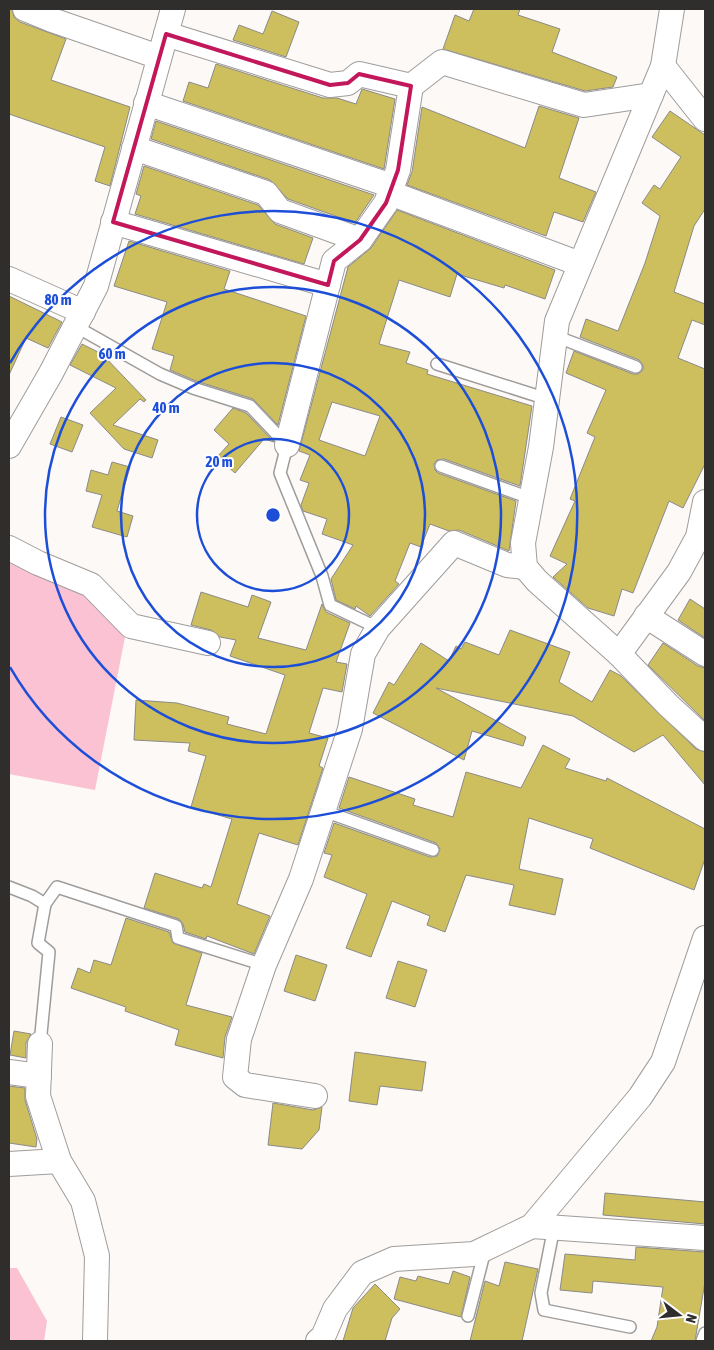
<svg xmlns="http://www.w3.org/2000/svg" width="714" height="1350" viewBox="0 0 714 1350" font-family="'Asap Condensed',sans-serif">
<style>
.green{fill:#fac2d3}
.building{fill:#cdbe5e;stroke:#8b8a88;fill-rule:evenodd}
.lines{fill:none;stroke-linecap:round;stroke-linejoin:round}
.lane-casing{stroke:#9f9d9b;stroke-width:14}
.street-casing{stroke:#9f9d9b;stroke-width:26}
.lane{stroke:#fff;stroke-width:11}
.street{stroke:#fff;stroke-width:24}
.marked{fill:none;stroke:#c2185b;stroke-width:4;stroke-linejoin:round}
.ring{fill:none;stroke:#1d4ed8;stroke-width:2.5}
.centre{fill:#1d4ed8;stroke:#fff;stroke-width:2.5}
.ring-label{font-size:15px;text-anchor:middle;font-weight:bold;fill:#1d4ed8;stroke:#fff;stroke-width:4;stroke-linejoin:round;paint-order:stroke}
</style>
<rect width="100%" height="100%" fill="#fcf9f7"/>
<g class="green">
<polygon points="9,553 91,591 126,632 95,790 9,774"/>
<polygon points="9,1268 17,1268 47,1321 44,1341 9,1341"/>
</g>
<g class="building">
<polygon points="9,9 12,9 14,17 20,22 66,39 51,80 130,107 110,186 95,181 105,147 9,114"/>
<polygon points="474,9 520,9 518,15 560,29 552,52 617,77 613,87 585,91 443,49 455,15 469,21"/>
<polygon points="272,11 299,22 286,57 233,40 239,25 263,34"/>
<polygon points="216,64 323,98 337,98 356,104 362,89 395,99 384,169 183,101 189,82 208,88"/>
<polygon points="539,106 579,118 559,178 596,192 583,222 554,212 546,236 407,185 412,172 422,107 525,148"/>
<polygon points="670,111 705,135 705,209 694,226 674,292 705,304 705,325 692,320 678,358 705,369 705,464 683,508 669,501 633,593 622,589 614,616 588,608 553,577 567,564 550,556 575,501 570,499 595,437 587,433 606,390 566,373 574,351 633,374 638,374 643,370 643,365 639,360 580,337 586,319 618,331 645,263 660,216 642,203 654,185 660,189 681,157 652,137"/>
<polygon points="156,121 374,195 355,223 288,199 270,180 151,139"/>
<polygon points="144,166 258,205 275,224 313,238 304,264 135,214 141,196 136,194"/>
<path d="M397 210 555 270 545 299 505 285 504 288 457 274 450 297 399 280 379 344 410 352 406 363 428 370 427 374 532 406 520 486 444 459 437 460 434 464 435 470 438 473 516 501 509 551 459 530 449 531 430 524 421 547 410 543 395 581 399 584 370 616 356 606 355 609 336 600 331 579 353 545 322 534 327 519 303 511 301 505 309 483 300 480 310 455 299 451 348 267 371 248ZM332 402 380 416 365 456 319 440Z"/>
<polygon points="129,241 230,271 224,289 306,316 278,425 253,399 196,381 170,370 174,356 152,349 167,302 114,286"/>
<polygon points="9,296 62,322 48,348 26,338 9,375"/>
<polygon points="82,344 102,354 146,400 144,402 140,399 113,425 158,440 152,458 124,449 90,413 116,388 70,365"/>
<polygon points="233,408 246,413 274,442 264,439 235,473 217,457 229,444 214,430"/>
<polygon points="61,417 83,425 72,452 50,444"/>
<polygon points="112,462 130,467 117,511 133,516 127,537 92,527 102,495 86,491 91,470 108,475"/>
<polygon points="201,592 248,607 252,595 271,602 258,638 306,650 322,604 326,612 350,623 336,662 347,664 342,692 323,688 309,733 328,738 319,766 323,768 298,845 259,833 237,904 270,916 254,954 207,936 206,939 185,932 183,924 179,919 144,908 155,873 202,888 204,884 211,887 232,819 191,807 206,756 188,751 190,743 134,740 136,700 177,703 229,717 227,724 266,734 285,675 230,656 236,640 220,637 211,630 191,625"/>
<polygon points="690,599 705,609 705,638 678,620"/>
<polygon points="510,630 570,652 559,682 592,702 610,670 621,676 696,749 705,752 705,785 663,735 634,752 573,716 436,688 526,737 523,746 472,731 464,760 373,713 389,682 394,685 421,643 449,661 456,646 461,649 465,642 499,655"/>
<polygon points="663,643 698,666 705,668 705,721 648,665"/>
<polygon points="543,745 570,759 565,768 606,781 607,778 705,829 705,859 694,890 590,848 593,839 529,818 519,869 563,879 555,915 509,905 514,885 466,875 445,932 427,925 430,916 392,901 371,957 346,948 367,894 324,877 332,855 324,853 334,823 430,857 437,856 440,849 436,843 339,808 349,777 415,799 413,805 453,817 466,772 521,788"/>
<polygon points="126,918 169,932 173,943 202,953 186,1005 232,1017 225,1037 223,1058 175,1045 179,1030 125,1011 126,1007 71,988 78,968 90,973 94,960 111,965"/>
<polygon points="296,955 327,965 315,1001 284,991"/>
<polygon points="398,961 427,970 415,1007 386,998"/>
<polygon points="14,1031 31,1034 26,1043 26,1058 10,1055"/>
<polygon points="355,1052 426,1062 422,1091 380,1086 377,1105 349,1101"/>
<polygon points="9,1086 25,1088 25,1100 37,1139 36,1147 9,1143"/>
<polygon points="273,1103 313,1110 322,1107 319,1130 302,1149 268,1145"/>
<polygon points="605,1193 705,1202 705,1224 603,1215"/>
<polygon points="636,1247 705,1252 705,1282 695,1341 651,1341 657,1327 663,1287 593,1281 592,1293 560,1290 565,1254 635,1260"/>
<polygon points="505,1262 538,1269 522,1341 470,1341 485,1281 499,1286"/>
<polygon points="453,1271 470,1277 461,1317 394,1299 400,1277 416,1281 418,1276 449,1284"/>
<polygon points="375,1284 400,1309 392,1318 385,1341 343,1341 353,1308"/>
</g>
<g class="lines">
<defs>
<g id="lane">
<polyline points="75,326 160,374 193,388 250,406 287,445 280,473 322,576 330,605 378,628"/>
<polyline points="555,336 636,367"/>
<polyline points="437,364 547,399"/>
<polyline points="441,466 530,498"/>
<polyline points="324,811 433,850"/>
<polyline points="9,887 32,896 45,904 38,943 49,952 40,1044"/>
<polyline points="45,904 57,887 176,926 178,938 264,965"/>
<polyline points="554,1227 541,1293 544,1310 630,1327"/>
<polyline points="468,1316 485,1250"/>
<polyline points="702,1341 705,1333"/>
</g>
<g id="street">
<polyline points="25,9 52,20 159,57"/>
<polyline points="672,9 663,66 557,321 541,447 523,543 525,567 537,581 619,654 668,705 705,739"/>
<polyline points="166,34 330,85 348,83 359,74 411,86 398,170 386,203 360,240 334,261 287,445"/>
<polyline points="663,66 705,119"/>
<polyline points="411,86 442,62 584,105 651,95"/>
<polyline points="146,103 392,186"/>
<polyline points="134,148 266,193 280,211 360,240"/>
<polyline points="390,193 580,264"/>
<polyline points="113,222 328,285"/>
<polyline points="9,279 83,312"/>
<polyline points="9,446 51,373 96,286 173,9"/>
<polyline points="9,548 38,563 91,585 131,626 208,643"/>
<polyline points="646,616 705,654"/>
<polyline points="619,654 679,572 698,537 705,502"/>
<polyline points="40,1044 38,1096 59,1161 83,1201 97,1256 95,1341"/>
<polyline points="9,1072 39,1076"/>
<polyline points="315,1096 245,1085 235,1077 239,1039 264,965 301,879 350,729 363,654 378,628 454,543 507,565 525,567"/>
<polyline points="9,1164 59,1161"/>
<polyline points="532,1226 705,1238"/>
<polyline points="318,1341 323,1337 335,1309 362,1273 394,1259 474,1254 532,1226 640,1097 663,1062 705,938"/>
</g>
</defs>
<use href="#lane" class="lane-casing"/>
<use href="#street" class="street-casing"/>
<use href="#lane" class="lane"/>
<use href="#street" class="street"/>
</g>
<path class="marked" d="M166 34 330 85 348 83 359 74 411 86 398 170 386 203 360 240 334 261 328 285 113 222Z"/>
<g class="ring">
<circle cx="273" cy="515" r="76"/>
<circle cx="273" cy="515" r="152"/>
<circle cx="273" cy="515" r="228"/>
<path d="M10 363A304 304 0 1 1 10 667"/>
</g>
<circle cx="273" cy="515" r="8" class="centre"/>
<g class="ring-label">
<text x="58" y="305">80 m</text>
<text x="112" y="359">60 m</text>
<text x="166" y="413">40 m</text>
<text x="219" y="467">20 m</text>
</g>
<rect width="714" height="1350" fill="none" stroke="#2f2e2d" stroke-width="20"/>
<g transform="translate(679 1315) rotate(106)" stroke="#ffffff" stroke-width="4" paint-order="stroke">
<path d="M0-4L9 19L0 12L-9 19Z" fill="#2f2e2d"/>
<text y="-8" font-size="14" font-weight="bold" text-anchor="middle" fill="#2f2e2d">N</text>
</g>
</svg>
